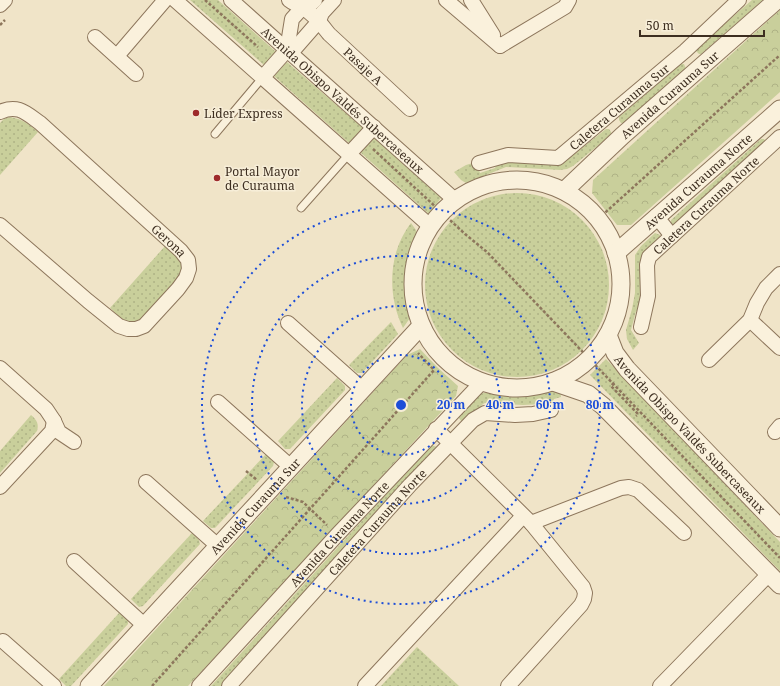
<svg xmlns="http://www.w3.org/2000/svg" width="780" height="686" viewBox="0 0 780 686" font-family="'Noto Serif',serif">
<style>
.grass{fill:url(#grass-dots)}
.forest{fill:url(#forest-crowns)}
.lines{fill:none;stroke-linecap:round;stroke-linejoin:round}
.service-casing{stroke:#8d765c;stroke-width:9}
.minor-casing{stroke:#8d765c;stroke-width:16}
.tertiary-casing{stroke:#8d765c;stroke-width:19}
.path{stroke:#8d765c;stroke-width:2.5;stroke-dasharray:3 2;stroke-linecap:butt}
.service{stroke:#faf1dc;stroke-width:7}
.minor{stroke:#faf1dc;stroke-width:14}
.tertiary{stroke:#faf1dc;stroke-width:17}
.ring{fill:none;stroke:#1d4ed8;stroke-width:2;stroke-dasharray:2 4}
.poi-dot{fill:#9e2a2b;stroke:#f7eed8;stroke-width:1.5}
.labels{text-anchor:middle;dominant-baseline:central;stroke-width:3;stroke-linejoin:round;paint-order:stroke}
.street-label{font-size:12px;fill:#3d2e20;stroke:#f7eed8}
.poi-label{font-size:12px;fill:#3d2e20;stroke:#f7eed8;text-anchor:start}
.centre{fill:#1d4ed8;stroke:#f7eed8;stroke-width:2}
.ring-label{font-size:12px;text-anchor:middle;font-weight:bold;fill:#1d4ed8;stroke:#f7eed8;stroke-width:3;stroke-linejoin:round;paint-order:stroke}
</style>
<defs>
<pattern id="grass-dots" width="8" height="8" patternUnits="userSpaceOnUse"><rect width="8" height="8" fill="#c9cf9b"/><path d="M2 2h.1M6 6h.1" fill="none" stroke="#aeb285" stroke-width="1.8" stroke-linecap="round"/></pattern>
<pattern id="forest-crowns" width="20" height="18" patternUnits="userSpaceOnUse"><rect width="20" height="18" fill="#c9cf9b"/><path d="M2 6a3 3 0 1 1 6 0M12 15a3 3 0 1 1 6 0" fill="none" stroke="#aeb285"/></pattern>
</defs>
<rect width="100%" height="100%" fill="#f0e4c8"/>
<g class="grass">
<polygon points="190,0 218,0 276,52 265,66"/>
<polygon points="752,0 763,0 701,54 699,54 696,51 697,48"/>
<polygon points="287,62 363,128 349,143 274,76"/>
<polygon points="681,64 684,64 686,69 624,123 621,123 619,120 619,117"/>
<path d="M10 117C22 119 29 124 38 132L0 175V123L4 119Z"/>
<polygon points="606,129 609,129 611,132 611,135 573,166 567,169 560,170 506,167 466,183 461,180 454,172 466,165 476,162 480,173 495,168 498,162 505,160 559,163 564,162"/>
<polygon points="372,136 441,198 429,214 360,152"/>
<polygon points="761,139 764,139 766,142 676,225 673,225 671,223 671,220"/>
<circle cx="517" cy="285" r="92"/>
<path d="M411 223 416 230 417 235 410 261 409 272 408 287 411 314 410 318 403 328C387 295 388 253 411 223Z"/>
<polygon points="655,233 660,235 661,238 642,312 636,311 631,330 639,343 633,350 627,339 626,330 632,309 635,293 635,255 641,246"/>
<path d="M166 245 182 261 183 274 138 322C126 325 119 316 110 308Z"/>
<polygon points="391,322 398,334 362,373 357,373 349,365"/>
<polygon points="606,359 780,542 780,571 590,375"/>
<polygon points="337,378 345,386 345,390 290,449 285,449 278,441"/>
<polygon points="560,390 561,397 554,399 553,401 543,404 523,405 485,403 483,404 465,422 462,422 458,417 479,395 483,393 489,393 510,395 533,396"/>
<path d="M31 415C37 420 39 424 37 431L0 473V451Z"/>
<polygon points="431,445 437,447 437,451 223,686 211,686"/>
<polygon points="266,454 274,462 273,466 215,528 211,528 203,521"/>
<polygon points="192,533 199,540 200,544 143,606 139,607 131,599"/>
<polygon points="119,613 128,620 128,624 71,686 66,686 59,679"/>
<polygon points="417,647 459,686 381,686"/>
</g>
<g class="forest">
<polygon points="780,10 780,92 631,225 617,225 592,193 593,180"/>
<polygon points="420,349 438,368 458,386 456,396 188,686 104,686 407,355"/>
</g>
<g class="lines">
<defs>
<g id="service">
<polyline points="215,134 263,77"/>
<polyline points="301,208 349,154"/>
</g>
<g id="minor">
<polyline points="175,0 430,226"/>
<path id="s1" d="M231 0 455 200"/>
<path id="s2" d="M289 0C294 4 298 5 303 8 314 14 321 24 329 34L410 109"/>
<polyline points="446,0 500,46"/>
<polyline points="471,0 493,35"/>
<polyline points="0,5 5,0"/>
<polyline points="95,37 136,74"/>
<polyline points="500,46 565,7 569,0"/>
<polyline points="291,53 319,21 322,13 334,0"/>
<polyline points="117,56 165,0"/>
<polyline points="263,77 287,50 292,19 303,7 312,3 315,0"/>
<path id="s3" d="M0 112C18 104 26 113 40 123L181 251 188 260 189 269 186 278 178 289 144 326 136 329H128L119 326 88 301 0 225"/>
<polyline points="349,154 374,127"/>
<path id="s4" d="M479 163 508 155 558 158 685 51 739 0"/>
<polyline points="656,216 672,236"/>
<polyline points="750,320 780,348"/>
<polyline points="288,323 362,389"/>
<path id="s5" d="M641 327 648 296 647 265 649 257 780 137"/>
<polyline points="709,360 750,320 757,303 766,288 780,274"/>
<polyline points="0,368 46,409 54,421 59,432 74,442"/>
<polyline points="218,402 291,467"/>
<polyline points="436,429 531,523 583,587 585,593 584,599 581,605 508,686"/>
<polyline points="775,432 780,426"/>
<polyline points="146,482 218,546"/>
<polyline points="0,487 52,431 54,421"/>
<polyline points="531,523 621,488 629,487 638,490 684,533"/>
<polyline points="74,561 145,626"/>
<polyline points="3,641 54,686"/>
<path id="s6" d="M199 686 337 535 482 382"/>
<path id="s7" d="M229 686 410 485 473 420 485 413 515 415 533 414 551 410"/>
<polyline points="365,686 523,516"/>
<polyline points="660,686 769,574"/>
</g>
<g id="tertiary">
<circle cx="517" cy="284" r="104"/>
<path id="s8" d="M564 191 622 136 777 0"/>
<path id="s9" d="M616 253 780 109"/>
<path id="s10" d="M608 335 615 353 627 369 780 528"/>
<polyline points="553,382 588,394 603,406 780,585"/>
<path id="s11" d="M89 686 421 326"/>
</g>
</defs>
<use href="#service" class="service-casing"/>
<use href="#minor" class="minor-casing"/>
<use href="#tertiary" class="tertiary-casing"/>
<g class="path">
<polyline points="205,0 258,47"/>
<polyline points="0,25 5,20"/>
<polyline points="373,149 465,234 487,252 780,558"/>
<polyline points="598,219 780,55"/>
<polyline points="614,383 611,386 638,414 636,416"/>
<polyline points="246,471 257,480"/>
<polyline points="286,497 303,502 327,525"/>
<polyline points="152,686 434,370 418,353"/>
</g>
<use href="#service" class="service"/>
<use href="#minor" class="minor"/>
<use href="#tertiary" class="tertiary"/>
</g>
<g class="ring">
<circle cx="401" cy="405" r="50"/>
<circle cx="401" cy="405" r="99"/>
<circle cx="401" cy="405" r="149"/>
<circle cx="401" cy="405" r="199"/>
</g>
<g class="poi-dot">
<circle cx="196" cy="113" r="4"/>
<circle cx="217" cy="178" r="4"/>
</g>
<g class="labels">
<g class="street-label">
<text stroke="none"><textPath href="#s2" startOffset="100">Pasaje A</textPath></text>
<text stroke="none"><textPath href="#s8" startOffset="143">Avenida Curauma Sur</textPath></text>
<text stroke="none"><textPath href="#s1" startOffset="150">Avenida Obispo Valdés Subercaseaux</textPath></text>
<text stroke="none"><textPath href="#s4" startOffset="160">Caletera Curauma Sur</textPath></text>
<text stroke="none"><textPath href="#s9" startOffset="109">Avenida Curauma Norte</textPath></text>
<text stroke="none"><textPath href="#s5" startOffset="148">Caletera Curauma Norte</textPath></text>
<text stroke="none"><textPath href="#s3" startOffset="219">Gerona</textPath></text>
<text stroke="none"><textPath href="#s10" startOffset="130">Avenida Obispo Valdés Subercaseaux</textPath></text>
<text stroke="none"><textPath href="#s11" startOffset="245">Avenida Curauma Sur</textPath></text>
<text stroke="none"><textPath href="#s7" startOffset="221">Caletera Curauma Norte</textPath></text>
<text stroke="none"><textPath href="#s6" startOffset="207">Avenida Curauma Norte</textPath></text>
</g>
<g class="poi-label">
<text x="204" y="113">Líder Express</text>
<text x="225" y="171">Portal Mayor<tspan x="225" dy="14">de Curauma</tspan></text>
</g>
</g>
<circle cx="401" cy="405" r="6" class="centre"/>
<g class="ring-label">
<text x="451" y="409">20 m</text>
<text x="500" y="409">40 m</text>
<text x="550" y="409">60 m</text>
<text x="600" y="409">80 m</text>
</g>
<path d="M640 30v6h124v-6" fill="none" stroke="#3d2e20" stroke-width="2"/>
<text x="646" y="30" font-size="12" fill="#3d2e20" stroke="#f7eed8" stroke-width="3" paint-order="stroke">50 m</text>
</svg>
